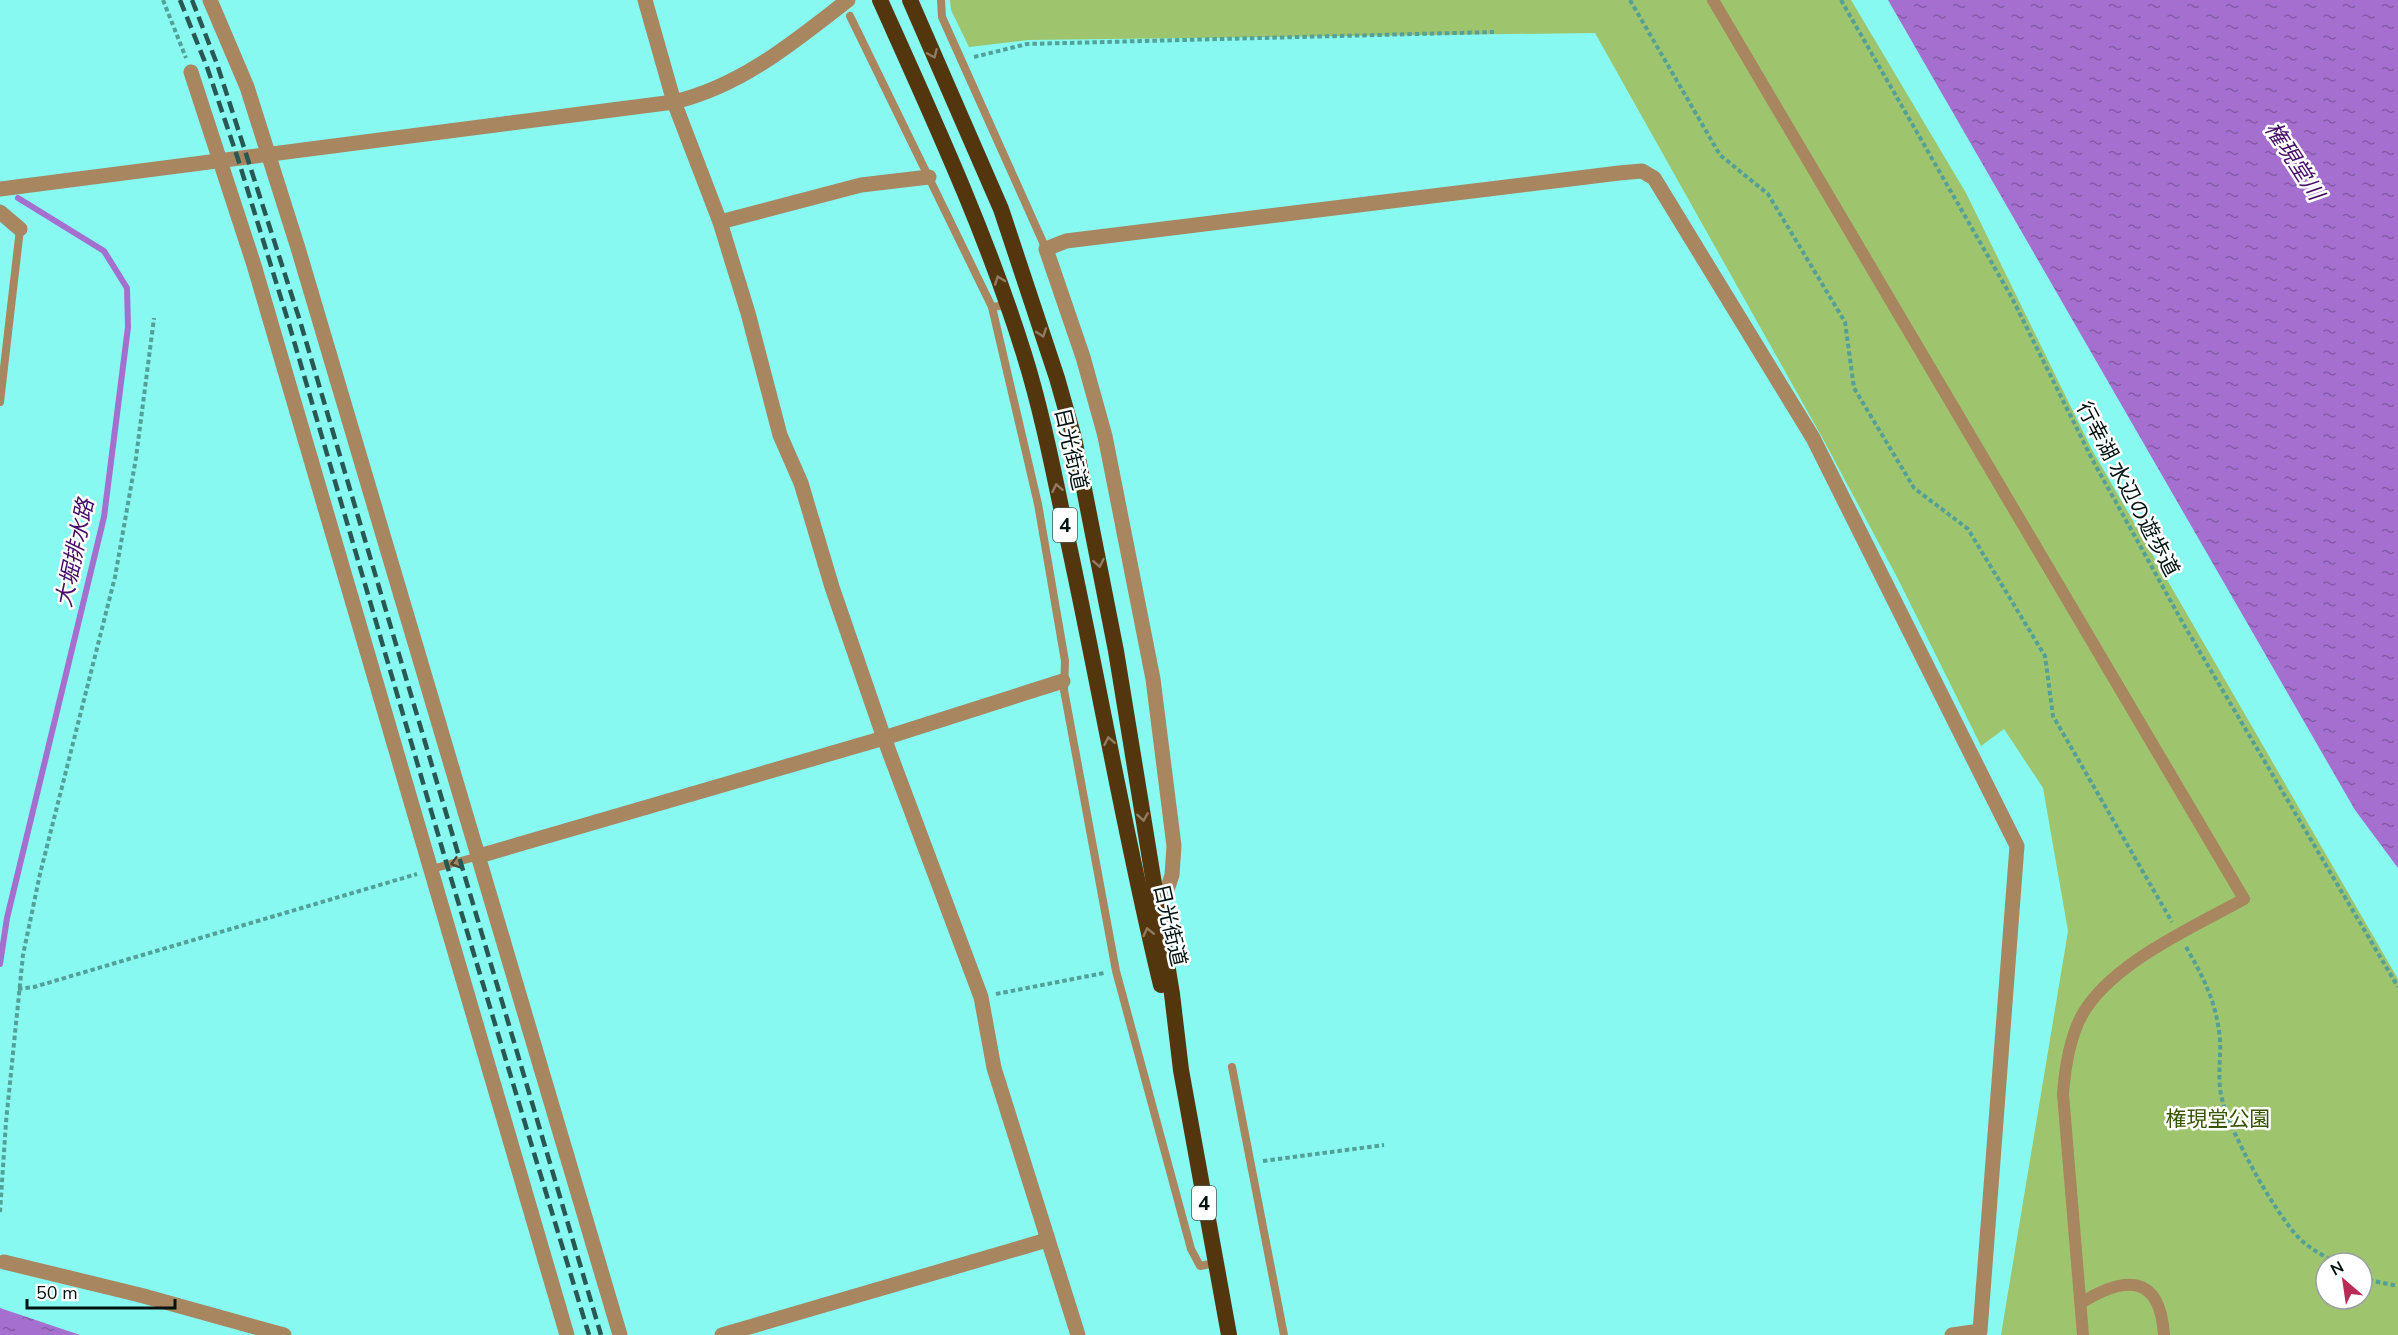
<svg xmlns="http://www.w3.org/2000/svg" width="2398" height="1335" viewBox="0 0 2398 1335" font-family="'Nunito Sans','Noto Sans JP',sans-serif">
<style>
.green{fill:#9ec56e;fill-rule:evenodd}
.water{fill:url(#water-ripples)}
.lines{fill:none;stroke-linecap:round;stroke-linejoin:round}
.stream{stroke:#a56fcf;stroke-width:6}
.path{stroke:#53a099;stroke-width:4;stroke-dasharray:4.5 3;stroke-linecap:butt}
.service{stroke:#a88660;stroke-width:8}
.pedestrian{stroke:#a88660;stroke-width:12}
.minor{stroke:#a88660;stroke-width:15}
.trunk{stroke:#54360e;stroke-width:16}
.rail{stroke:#295854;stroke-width:4.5;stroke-dasharray:12 6;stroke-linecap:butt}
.oneway{stroke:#907c62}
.oneway2{stroke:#4c4735}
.labels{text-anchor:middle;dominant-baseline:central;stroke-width:5;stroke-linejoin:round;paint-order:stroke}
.shield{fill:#fff;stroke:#4c5a58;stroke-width:1.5}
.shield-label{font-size:20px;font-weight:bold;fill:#001311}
.street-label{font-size:21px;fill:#001311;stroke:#fff}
.park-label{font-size:21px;fill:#375400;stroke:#fff}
.water-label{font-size:22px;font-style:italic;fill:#450d66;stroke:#fff}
</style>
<defs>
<pattern id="water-ripples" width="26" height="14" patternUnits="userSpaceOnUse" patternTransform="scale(1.5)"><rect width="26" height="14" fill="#a56fcf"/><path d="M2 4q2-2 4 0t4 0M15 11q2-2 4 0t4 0" fill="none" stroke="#845aa7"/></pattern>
</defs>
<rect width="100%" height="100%" fill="#88f9f0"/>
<path class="green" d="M950 0H1851L1966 193 2092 450 2398 979V1335H2001L2068 931 2043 788 2004 729 1981 746 1898 579 1823 439 1595 33 1028 40 969 47 951 10ZM2326 1263H2362V1299H2326Z"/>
<g class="water">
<polygon points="1888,0 2398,0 2398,868 2355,810"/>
<polygon points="0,1308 80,1335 0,1335"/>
</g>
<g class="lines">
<polyline class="stream" points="0,964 7,918 104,517 128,327 127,288 104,251 18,198"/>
<g class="path">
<polyline points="163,0 186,58"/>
<polyline points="1630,0 1720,155 1768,194 1845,322 1854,388 1914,488 1968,529 2045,656 2053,716 2172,922"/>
<polyline points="1841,0 2012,298 2092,459 2184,625 2398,987"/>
<polyline points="974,57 1027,44 1494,32"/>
<path d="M2186 947C2204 978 2217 1004 2220 1040 2221 1060 2217 1079 2222 1099 2230 1133 2275 1213 2299 1238 2310 1249 2324 1256 2337 1263"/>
<polyline points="18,989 34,987 417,874"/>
<polyline points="996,994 1104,973"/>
<polyline points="1263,1161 1384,1145"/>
<polyline points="0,1212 6,1122 23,955 40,874 115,577 136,458 154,318"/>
<polyline points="2362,1276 2373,1281 2398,1286"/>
</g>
<g class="service">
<polyline points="941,0 942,17 1046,249"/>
<polyline points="850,16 992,307 1007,305"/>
<polyline points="992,307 1038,504 1065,661 1064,690 1116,971 1191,1249 1200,1266 1215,1263"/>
<polyline points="0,402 20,229"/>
<polyline points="432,869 479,856"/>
<polyline points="1232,1067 1284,1335"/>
</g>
<g class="pedestrian">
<path d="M1713 0 2244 899C2194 927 2111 963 2082 1015 2069 1039 2065 1067 2063 1094L2083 1335"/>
<path d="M2081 1303C2124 1276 2160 1273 2164 1335"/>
</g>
<g class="minor">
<polyline points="210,0 247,87 298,248 620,1335"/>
<polyline points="645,0 674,102 720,222 748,313 780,435 801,483 832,587 884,738 981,997 994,1068 1078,1335"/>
<polyline points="191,72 254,265 567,1335"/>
<path d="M0 189 674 102C742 86 795 41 848 0"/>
<polyline points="0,212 20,229"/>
<polyline points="720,222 861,185 929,177"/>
<polyline points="479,856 884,738 1063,681"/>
<polyline points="1148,898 1156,897 1168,887 1172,875 1174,846 1153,679 1105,436 1083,357 1046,249 1066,241 1619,173 1642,171 1654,178 1813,438 2017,846 1980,1331 1952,1335"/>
<polyline points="4,1262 140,1295 284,1335"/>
<polyline points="722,1335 1047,1240"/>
</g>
<g class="trunk">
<path d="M880 0C932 116 986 232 1024 354 1044 418 1056 485 1070 550 1101 695 1126 841 1161 985"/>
<polyline points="910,0 1001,209 1057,378 1074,438 1116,651 1172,994 1181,1070 1229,1335"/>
</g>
<g class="rail">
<polyline points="180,0 207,67 238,159 289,324 447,865 589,1335"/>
<polyline points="192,0 217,64 300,321 601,1335"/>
</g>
</g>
<defs><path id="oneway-chevron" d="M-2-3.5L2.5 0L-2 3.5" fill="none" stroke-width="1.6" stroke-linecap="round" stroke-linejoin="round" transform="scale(1.5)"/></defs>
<g class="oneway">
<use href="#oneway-chevron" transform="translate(933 54) rotate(67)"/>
<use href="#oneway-chevron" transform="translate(999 280) rotate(-110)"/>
<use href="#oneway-chevron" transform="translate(1042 333) rotate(71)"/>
<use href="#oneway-chevron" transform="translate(1057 488) rotate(-102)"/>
<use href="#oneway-chevron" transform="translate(1099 563) rotate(79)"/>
<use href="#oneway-chevron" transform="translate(1109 741) rotate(-101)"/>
<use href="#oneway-chevron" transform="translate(1143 817) rotate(81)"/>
<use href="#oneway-chevron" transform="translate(1148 932) rotate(-103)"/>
</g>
<use class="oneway2" href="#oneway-chevron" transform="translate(455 863) rotate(164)"/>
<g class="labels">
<g class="shield">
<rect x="1053" y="508" width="24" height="34" rx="4.5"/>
<rect x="1192" y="1186" width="24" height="34" rx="4.5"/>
</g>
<g class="shield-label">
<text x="1065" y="525">4</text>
<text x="1204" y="1203">4</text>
</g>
<g class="street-label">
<text transform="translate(1071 449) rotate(77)">日光街道</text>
<text transform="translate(2128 489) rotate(62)">行幸湖 水辺の遊歩道</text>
<text transform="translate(1170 925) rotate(77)">日光街道</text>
</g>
<g class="park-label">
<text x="2218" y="1119">権現堂公園</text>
</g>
<g class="water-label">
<text transform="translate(2294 161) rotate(57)">権現堂川</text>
<text transform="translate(75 553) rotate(-78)">大堀排水路</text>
</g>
</g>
<g transform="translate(2344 1281) rotate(331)"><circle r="28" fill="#ffffff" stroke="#99a1a0" stroke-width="1.5"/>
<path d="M0-4.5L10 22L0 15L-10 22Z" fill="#b92a55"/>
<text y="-9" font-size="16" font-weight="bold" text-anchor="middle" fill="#001311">N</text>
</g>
<path d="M27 1299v9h148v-9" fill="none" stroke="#001311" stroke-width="3"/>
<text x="36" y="1299" font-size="18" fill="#001311" stroke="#ffffff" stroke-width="4.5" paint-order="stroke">50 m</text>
</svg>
